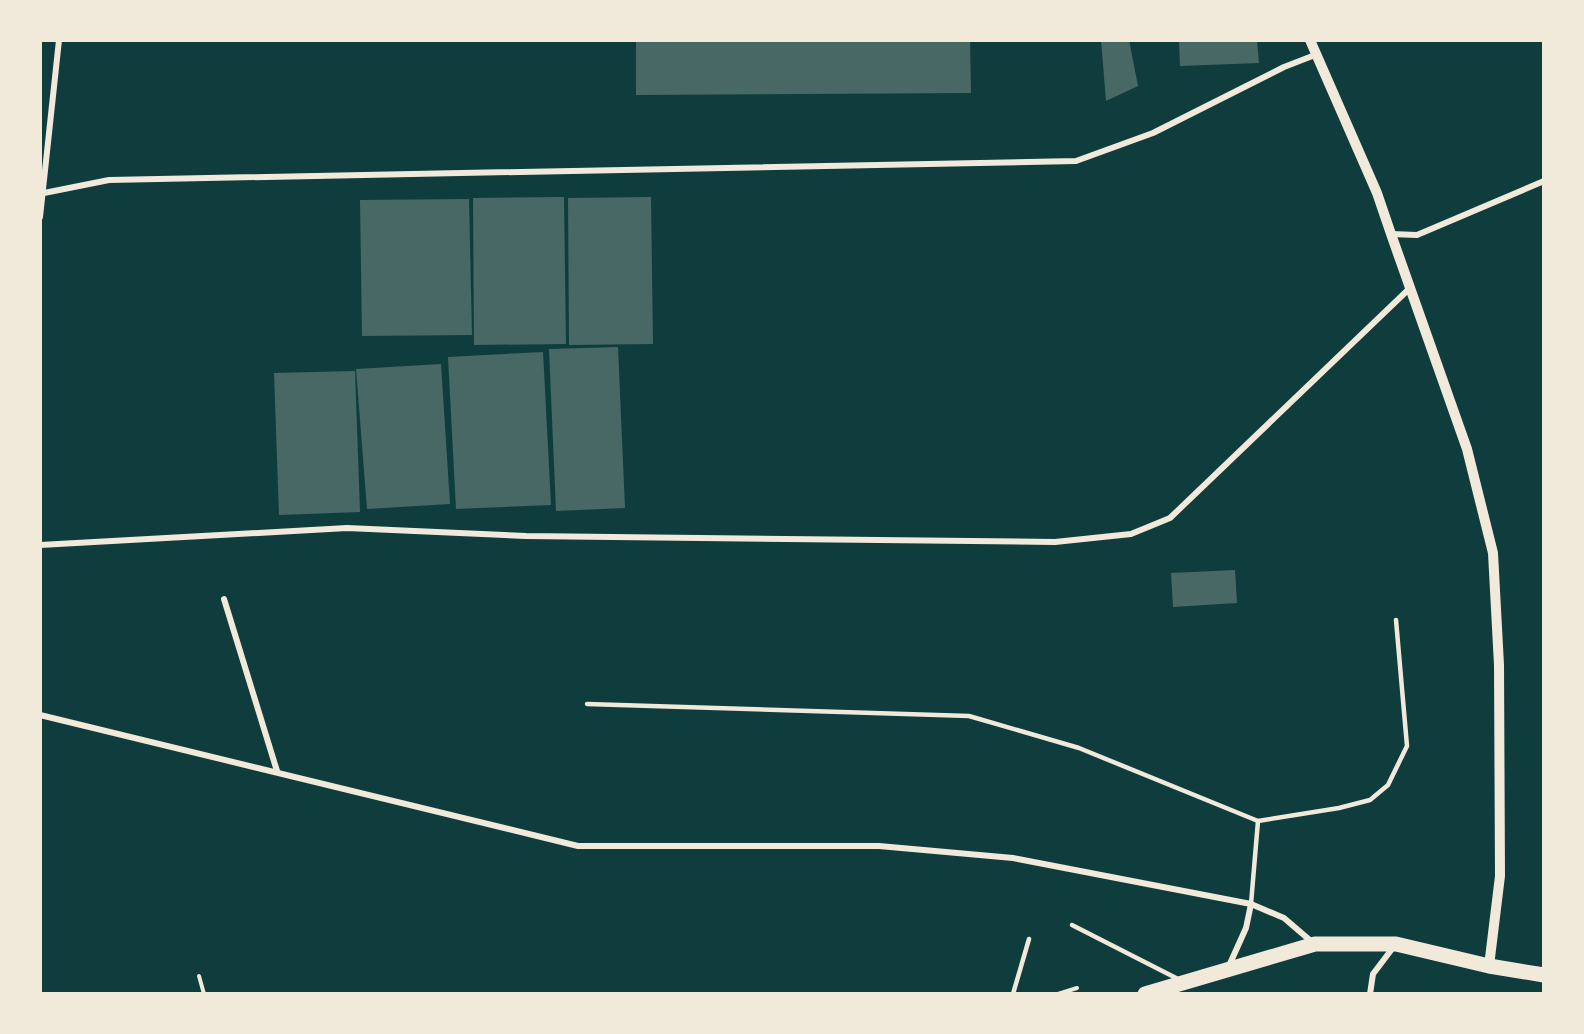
<svg xmlns="http://www.w3.org/2000/svg" width="1584" height="1034" viewBox="0 0 1584 1034" font-family="'IBM Plex Sans',sans-serif">
<style>
.building{fill:#486865}
.lines{fill:none;stroke-linecap:round;stroke-linejoin:round}
.path{stroke:#f1e9da;stroke-width:4}
.service{stroke:#f1e9da;stroke-width:4.5}
.minor{stroke:#f1e9da;stroke-width:6}
.tertiary{stroke:#f1e9da;stroke-width:10}
.primary{stroke:#f1e9da;stroke-width:15}
</style>
<rect width="100%" height="100%" fill="#0f3d3e"/>
<g class="building">
<polygon points="636,40 970,40 971,93 636,95"/>
<polygon points="1101,40 1129,40 1138,86 1106,101"/>
<polygon points="1179,40 1257,40 1259,63 1180,66"/>
<polygon points="564,197 566,344 474,345 473,198"/>
<polygon points="651,197 653,344 569,345 568,198"/>
<polygon points="469,199 472,335 362,336 360,200"/>
<polygon points="618,347 625,508 556,511 549,349"/>
<polygon points="543,352 551,505 456,509 448,357"/>
<polygon points="441,364 450,504 367,509 356,369"/>
<polygon points="355,371 360,512 279,515 274,373"/>
<polygon points="1235,570 1237,603 1173,607 1171,573"/>
</g>
<g class="lines">
<g class="path">
<polyline points="199,976 204,994"/>
<polyline points="1058,994 1077,988"/>
</g>
<g class="service">
<polyline points="587,704 969,716 1079,748 1258,821"/>
<polyline points="1251,904 1258,821 1339,808 1370,800 1388,785 1407,746 1396,620"/>
<polyline points="1072,925 1178,979"/>
<polyline points="1013,994 1029,939"/>
</g>
<g class="minor">
<polyline points="44,193 109,180 1076,161 1153,133 1284,67 1315,55"/>
<polyline points="40,217 59,40"/>
<polyline points="1391,234 1417,235 1544,181"/>
<polyline points="40,545 347,528 526,536 1055,542 1131,534 1170,518 1410,288"/>
<polyline points="224,599 277,771"/>
<polyline points="40,715 578,846 879,846 1013,858 1251,904 1284,918 1312,942"/>
<polyline points="1228,968 1246,928 1251,904"/>
<polyline points="1370,994 1373,974 1395,945"/>
</g>
<polyline class="tertiary" points="1310,40 1377,193 1391,234 1467,449 1493,553 1499,665 1500,876 1489,966"/>
<polyline class="primary" points="1145,994 1315,944 1396,944 1489,966 1544,975"/>
</g>
<rect width="1584" height="1034" fill="none" stroke="#f1e9da" stroke-width="84"/>
</svg>
